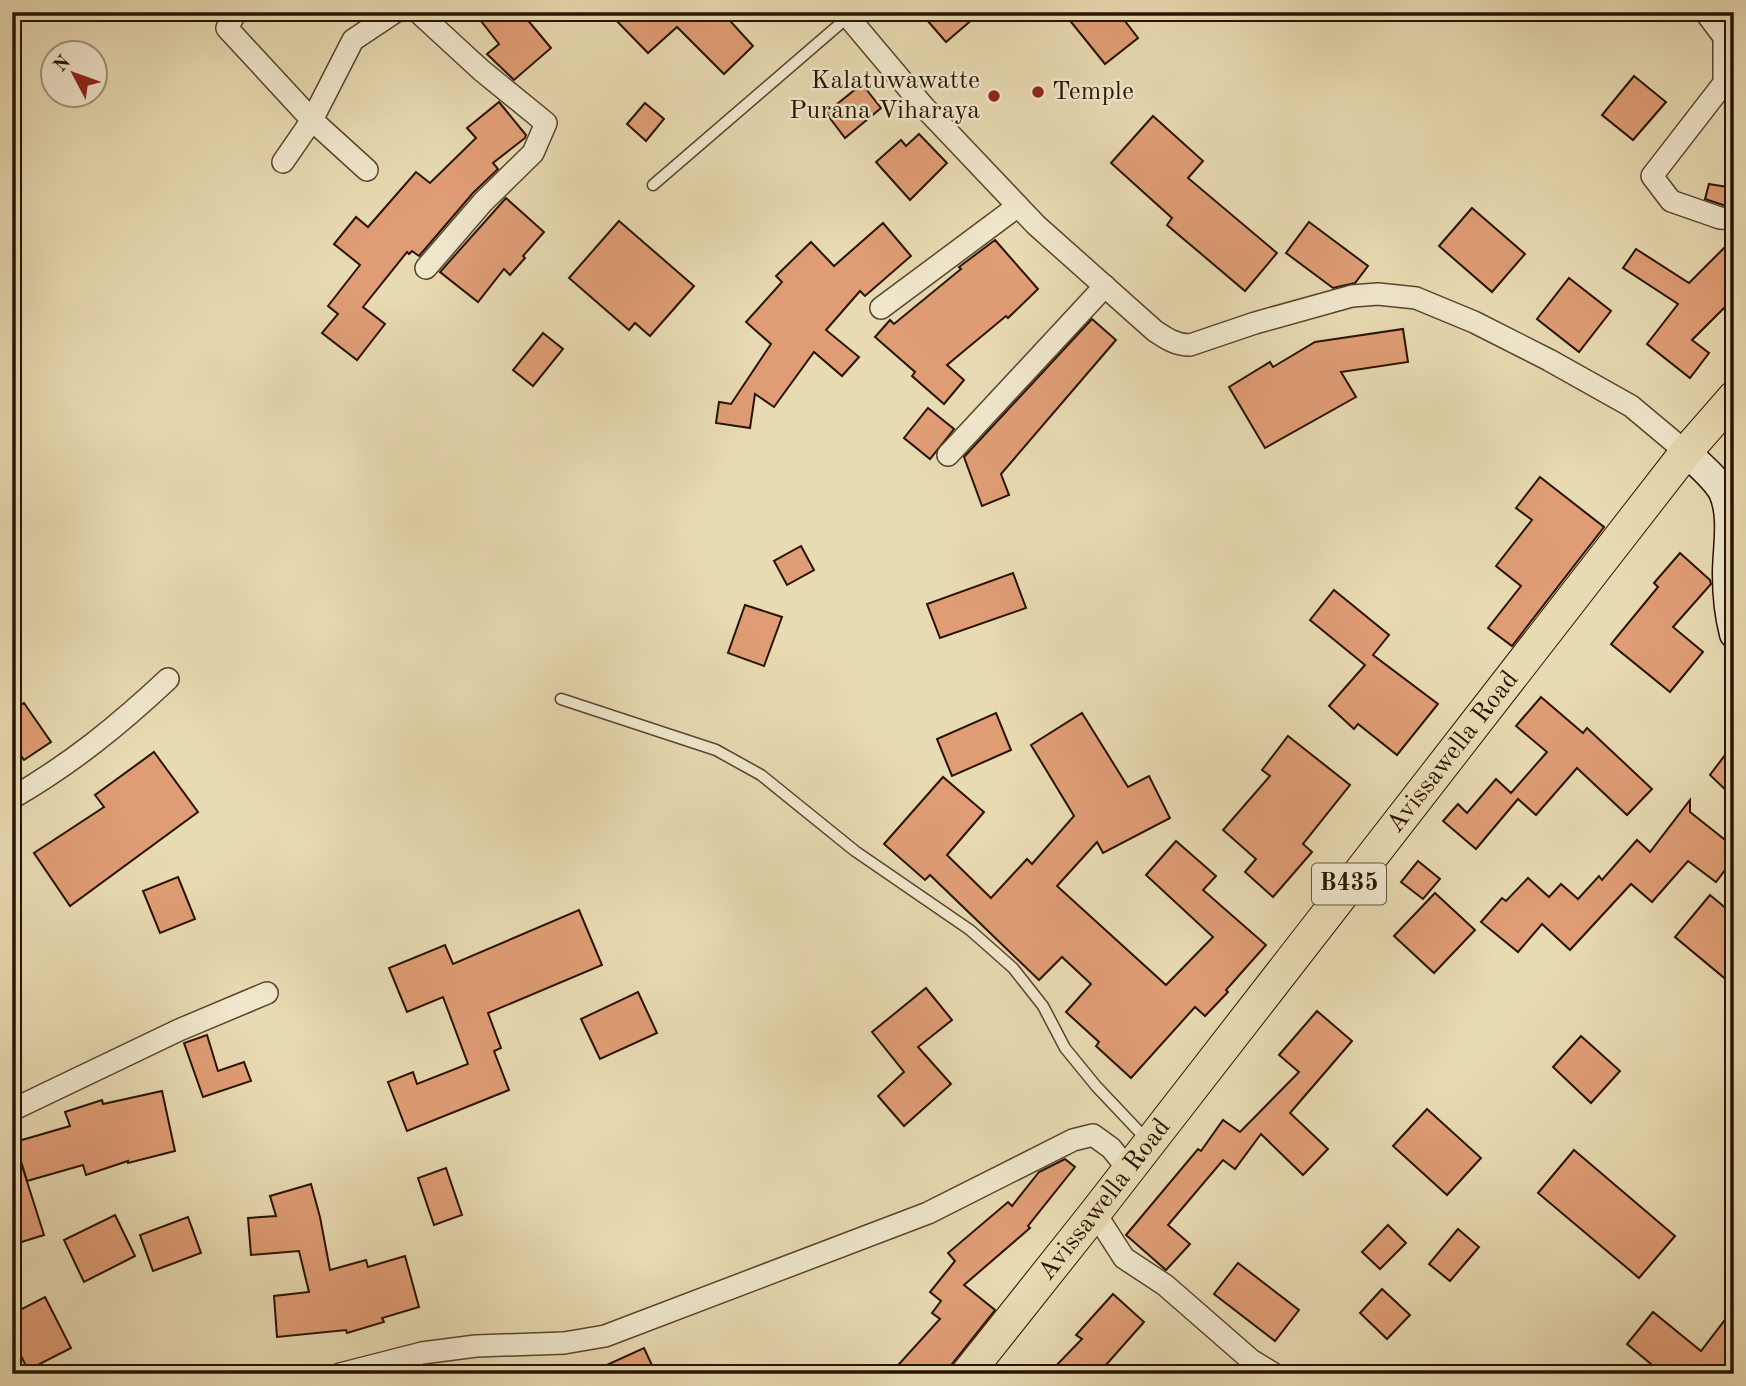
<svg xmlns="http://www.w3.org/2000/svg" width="1746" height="1386" viewBox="0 0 1746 1386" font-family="'Old Standard TT',serif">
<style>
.building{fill:#e09d75;stroke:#281300;stroke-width:2}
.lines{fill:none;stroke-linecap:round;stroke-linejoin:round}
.lane-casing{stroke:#58452c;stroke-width:13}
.street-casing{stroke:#58452c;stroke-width:24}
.secondary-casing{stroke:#281300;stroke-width:31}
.primary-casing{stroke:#281300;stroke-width:34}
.lane{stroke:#f0e7cd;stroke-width:10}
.street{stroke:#f0e7cd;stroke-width:21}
.secondary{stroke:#f0e7cd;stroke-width:28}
.primary{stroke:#e8dab2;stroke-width:32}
.poi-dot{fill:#8f2418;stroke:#f0e7cd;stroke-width:2.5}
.labels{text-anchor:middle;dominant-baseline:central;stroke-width:5;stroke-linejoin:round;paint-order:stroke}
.shield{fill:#f0e7cd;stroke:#64533e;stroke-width:2}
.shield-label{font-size:24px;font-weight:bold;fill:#281300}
.poi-label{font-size:26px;fill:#281300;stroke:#f0e7cd;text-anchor:end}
.street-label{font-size:26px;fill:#281300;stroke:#f0e7cd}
</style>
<rect width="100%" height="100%" fill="#e8dab2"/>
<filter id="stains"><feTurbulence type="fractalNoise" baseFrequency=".00286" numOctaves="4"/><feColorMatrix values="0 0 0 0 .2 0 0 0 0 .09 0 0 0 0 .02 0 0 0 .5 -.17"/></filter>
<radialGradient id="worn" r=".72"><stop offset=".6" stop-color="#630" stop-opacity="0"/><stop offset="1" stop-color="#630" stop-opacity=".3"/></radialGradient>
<g class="building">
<polygon points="474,12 521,12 551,48 514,80 487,54 499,44"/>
<polygon points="608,12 722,12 753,46 724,74 677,27 648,53"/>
<polygon points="920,12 981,12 946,42"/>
<polygon points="1063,12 1118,12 1138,38 1105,64"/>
<polygon points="1634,76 1666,102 1633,140 1602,115"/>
<polygon points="862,84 881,108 845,138 826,113"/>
<polygon points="499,102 526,135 525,138 493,163 498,169 473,193 419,256 412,251 409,254 407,252 363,307 385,324 357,360 322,333 338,314 328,306 360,265 334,244 356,217 368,227 416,172 430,183 476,138 467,128"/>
<polygon points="645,103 664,119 646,141 627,124"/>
<polygon points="1153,116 1203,161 1188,178 1277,253 1245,291 1167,225 1172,218 1111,163"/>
<polygon points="919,134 947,163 910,200 876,162 901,140 906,146"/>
<polygon points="1709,184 1734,188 1734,206 1723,205 1705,199"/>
<polygon points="506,198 544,232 523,256 525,258 510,275 504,269 478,302 440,272"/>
<polygon points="1472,208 1525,254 1492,292 1439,246"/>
<polygon points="619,221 694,286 650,336 635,323 629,330 569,278"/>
<polygon points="1309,222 1368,266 1355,283 1333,288 1286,253"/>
<polygon points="883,223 911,256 865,296 860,291 826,330 859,357 842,376 814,352 774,407 755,394 750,428 716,423 719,402 731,404 771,344 746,322 782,282 776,276 811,242 834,266"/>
<polygon points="1734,238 1734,298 1692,340 1709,353 1690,378 1647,344 1678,304 1623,268 1636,249 1689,283"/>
<polygon points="995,240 1038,289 1008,318 1006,316 947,365 964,380 944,404 912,376 915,372 875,337 890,320 894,324 961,269 959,267"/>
<polygon points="1569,278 1611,311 1579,352 1537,319"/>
<polygon points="1092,319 1116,340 1001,474 1009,495 982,506 964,457"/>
<polygon points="1403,329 1408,362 1341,372 1356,397 1265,448 1229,387 1270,362 1273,367 1315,342"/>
<polygon points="543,333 563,349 533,386 513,370"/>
<polygon points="928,408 954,429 930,459 904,438"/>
<polygon points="1540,477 1604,527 1512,646 1488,628 1521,586 1496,566 1532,520 1516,508"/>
<polygon points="801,546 814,570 787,585 774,561"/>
<polygon points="1680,553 1710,580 1711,584 1673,627 1703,652 1670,692 1611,644 1658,587 1654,583"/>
<polygon points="1013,573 1026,608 940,638 927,604"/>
<polygon points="1334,590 1389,635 1373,655 1438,704 1397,755 1358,724 1354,729 1329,706 1365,665 1310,620"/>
<polygon points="745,605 782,617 764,666 728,653"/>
<polygon points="1541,697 1583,733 1587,728 1652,789 1627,815 1577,768 1536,815 1518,799 1476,849 1443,821 1458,804 1467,813 1496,779 1511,793 1547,752 1516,726"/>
<polygon points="24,703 51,742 24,760 12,743 12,712"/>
<polygon points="996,713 1011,750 952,776 937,739"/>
<polygon points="1082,713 1128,787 1149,776 1170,818 1103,853 1097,842 1057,886 1166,985 1213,937 1146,875 1176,841 1216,876 1203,890 1266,945 1226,990 1228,992 1205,1016 1195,1007 1131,1078 1096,1046 1099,1042 1066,1012 1091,984 1062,957 1039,980 930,875 925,880 884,844 943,777 984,812 947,855 991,898 1027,859 1032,864 1074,816 1031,745"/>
<polygon points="1288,736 1350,785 1303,844 1312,852 1273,897 1245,872 1256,859 1223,830 1270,776 1262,770"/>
<polygon points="1734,743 1734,798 1710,775"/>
<polygon points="154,752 198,812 70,906 34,853 104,807 95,795"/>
<polygon points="1690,800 1690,812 1734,847 1734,858 1716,882 1688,861 1652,902 1631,884 1570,950 1542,924 1518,952 1481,922 1502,898 1506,901 1528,878 1549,897 1561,884 1578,899 1599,876 1602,880 1637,840 1650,852"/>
<polygon points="1418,861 1440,879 1423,899 1401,882"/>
<polygon points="178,877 195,919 160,933 143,891"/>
<polygon points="1435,893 1475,930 1434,973 1394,936"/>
<polygon points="1710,895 1734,915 1734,986 1675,937"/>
<polygon points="579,910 602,965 488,1013 501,1048 494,1051 509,1090 407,1131 388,1082 413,1072 417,1084 468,1064 443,997 407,1012 389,968 445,945 453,964"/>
<polygon points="926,988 952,1020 918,1047 951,1084 904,1126 878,1096 904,1072 872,1032"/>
<polygon points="638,992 657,1033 600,1059 581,1019"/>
<polygon points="1317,1011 1352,1041 1290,1113 1328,1149 1303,1175 1261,1134 1235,1169 1223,1160 1168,1225 1190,1244 1166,1270 1126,1235 1198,1149 1201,1151 1223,1120 1240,1132 1299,1072 1279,1055"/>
<polygon points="207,1035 218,1071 244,1062 251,1081 203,1097 184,1043"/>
<polygon points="1581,1036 1620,1071 1591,1103 1553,1067"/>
<polygon points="162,1091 175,1151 128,1163 128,1161 86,1175 83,1165 27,1181 15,1142 70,1126 65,1112 102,1100 103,1104"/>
<polygon points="1427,1109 1481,1158 1447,1195 1393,1146"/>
<polygon points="12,1150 17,1150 44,1235 12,1245"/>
<polygon points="1574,1150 1675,1236 1639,1278 1538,1193"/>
<polygon points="1065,1159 1075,1167 1028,1226 1030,1228 964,1285 995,1310 944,1374 890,1374 940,1319 932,1313 941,1301 930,1292 955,1261 948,1253 1008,1202 1012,1206 1039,1172"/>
<polygon points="446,1168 462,1215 434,1225 418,1178"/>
<polygon points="311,1184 320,1217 330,1270 366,1260 368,1267 405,1256 419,1307 382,1318 384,1322 347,1333 346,1330 277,1337 274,1296 309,1292 299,1251 251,1255 248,1218 276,1216 270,1196"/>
<polygon points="115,1215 135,1256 84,1282 64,1240"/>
<polygon points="188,1217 201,1253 153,1271 140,1235"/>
<polygon points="1388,1225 1406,1243 1380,1269 1362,1252"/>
<polygon points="1458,1229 1479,1247 1450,1281 1429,1264"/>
<polygon points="1238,1263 1299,1310 1275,1341 1214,1294"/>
<polygon points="1382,1289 1410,1315 1387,1339 1360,1313"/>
<polygon points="1113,1294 1144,1322 1098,1374 1048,1374 1082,1339 1076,1335"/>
<polygon points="45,1297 71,1348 28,1370 12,1338 12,1314"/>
<polygon points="1734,1308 1734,1374 1663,1374 1627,1344 1653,1312 1701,1351"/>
<polygon points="644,1348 656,1374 587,1374"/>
</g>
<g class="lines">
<defs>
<g id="lane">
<polyline points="653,185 848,17"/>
<polyline points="561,699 716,750 761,775 855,851 970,930 1013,968 1043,1006 1065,1048 1096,1086 1148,1141"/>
</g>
<g id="street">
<polyline points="236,12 227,28 312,120 367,170"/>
<polyline points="418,12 481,70 546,123 533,153 483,202 426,268"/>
<path d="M844 12 924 107 1036 225 1155 331C1167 339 1176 345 1190 345L1255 323 1352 296 1378 294 1416 298 1474 322 1549 360 1631 406 1686 452"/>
<polyline points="1706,13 1724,37 1724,83 1652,176 1671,201 1720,218 1734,219"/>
<polyline points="283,162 312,120 353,40 395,12"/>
<polyline points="881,308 1018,206"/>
<polyline points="948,455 1105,286"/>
<path d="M12 798C71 764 119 725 168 679"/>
<polyline points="12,1110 179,1030 267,993"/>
<polyline points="1095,1213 1124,1258 1165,1285 1251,1360 1274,1374"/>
<polyline points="340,1374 422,1353 476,1346 564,1343 605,1336 928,1213 1073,1140 1093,1135 1111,1148 1128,1169"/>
</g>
<path id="secondary" d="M1686 452C1698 464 1715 477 1723 492 1734 516 1727 549 1727 574 1727 594 1729 615 1734 634"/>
<g id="primary">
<path id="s1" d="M967 1374 1095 1213 1686 452 1734 397"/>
</g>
</defs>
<use href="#lane" class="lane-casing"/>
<use href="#street" class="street-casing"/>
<use href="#secondary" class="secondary-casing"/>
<use href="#primary" class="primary-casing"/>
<use href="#lane" class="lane"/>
<use href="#street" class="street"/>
<use href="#secondary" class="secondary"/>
<use href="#primary" class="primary"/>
</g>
<g class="poi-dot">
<circle cx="1038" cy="92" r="7"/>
<circle cx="994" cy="96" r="7"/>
</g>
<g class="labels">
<rect class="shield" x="1312" y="863.5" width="74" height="41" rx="5"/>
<g class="shield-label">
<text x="1349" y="884">B435</text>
</g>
<g class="poi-label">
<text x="980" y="81">Kalatuwawatte<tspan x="980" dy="30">Purana Viharaya</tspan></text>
<text x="1052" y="92" text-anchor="start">Temple</text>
</g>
<g class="street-label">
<text stroke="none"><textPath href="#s1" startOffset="789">Avissawella Road</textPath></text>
<text stroke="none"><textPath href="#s1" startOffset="222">Avissawella Road</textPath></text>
</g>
</g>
<rect width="1746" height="1386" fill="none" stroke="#e8dab2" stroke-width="42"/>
<rect x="14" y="14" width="1718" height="1358" fill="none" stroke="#281300" stroke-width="3.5"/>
<rect x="21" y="21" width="1704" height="1344" fill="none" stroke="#281300" stroke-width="2"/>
<g transform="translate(74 74) rotate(311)"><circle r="33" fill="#f0e7cd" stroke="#a0927b" stroke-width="2"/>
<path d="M0-5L12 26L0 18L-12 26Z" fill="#8f2418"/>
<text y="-10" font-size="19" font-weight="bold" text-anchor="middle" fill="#281300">N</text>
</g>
<rect width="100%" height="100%" filter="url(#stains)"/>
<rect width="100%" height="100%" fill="url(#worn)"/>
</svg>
